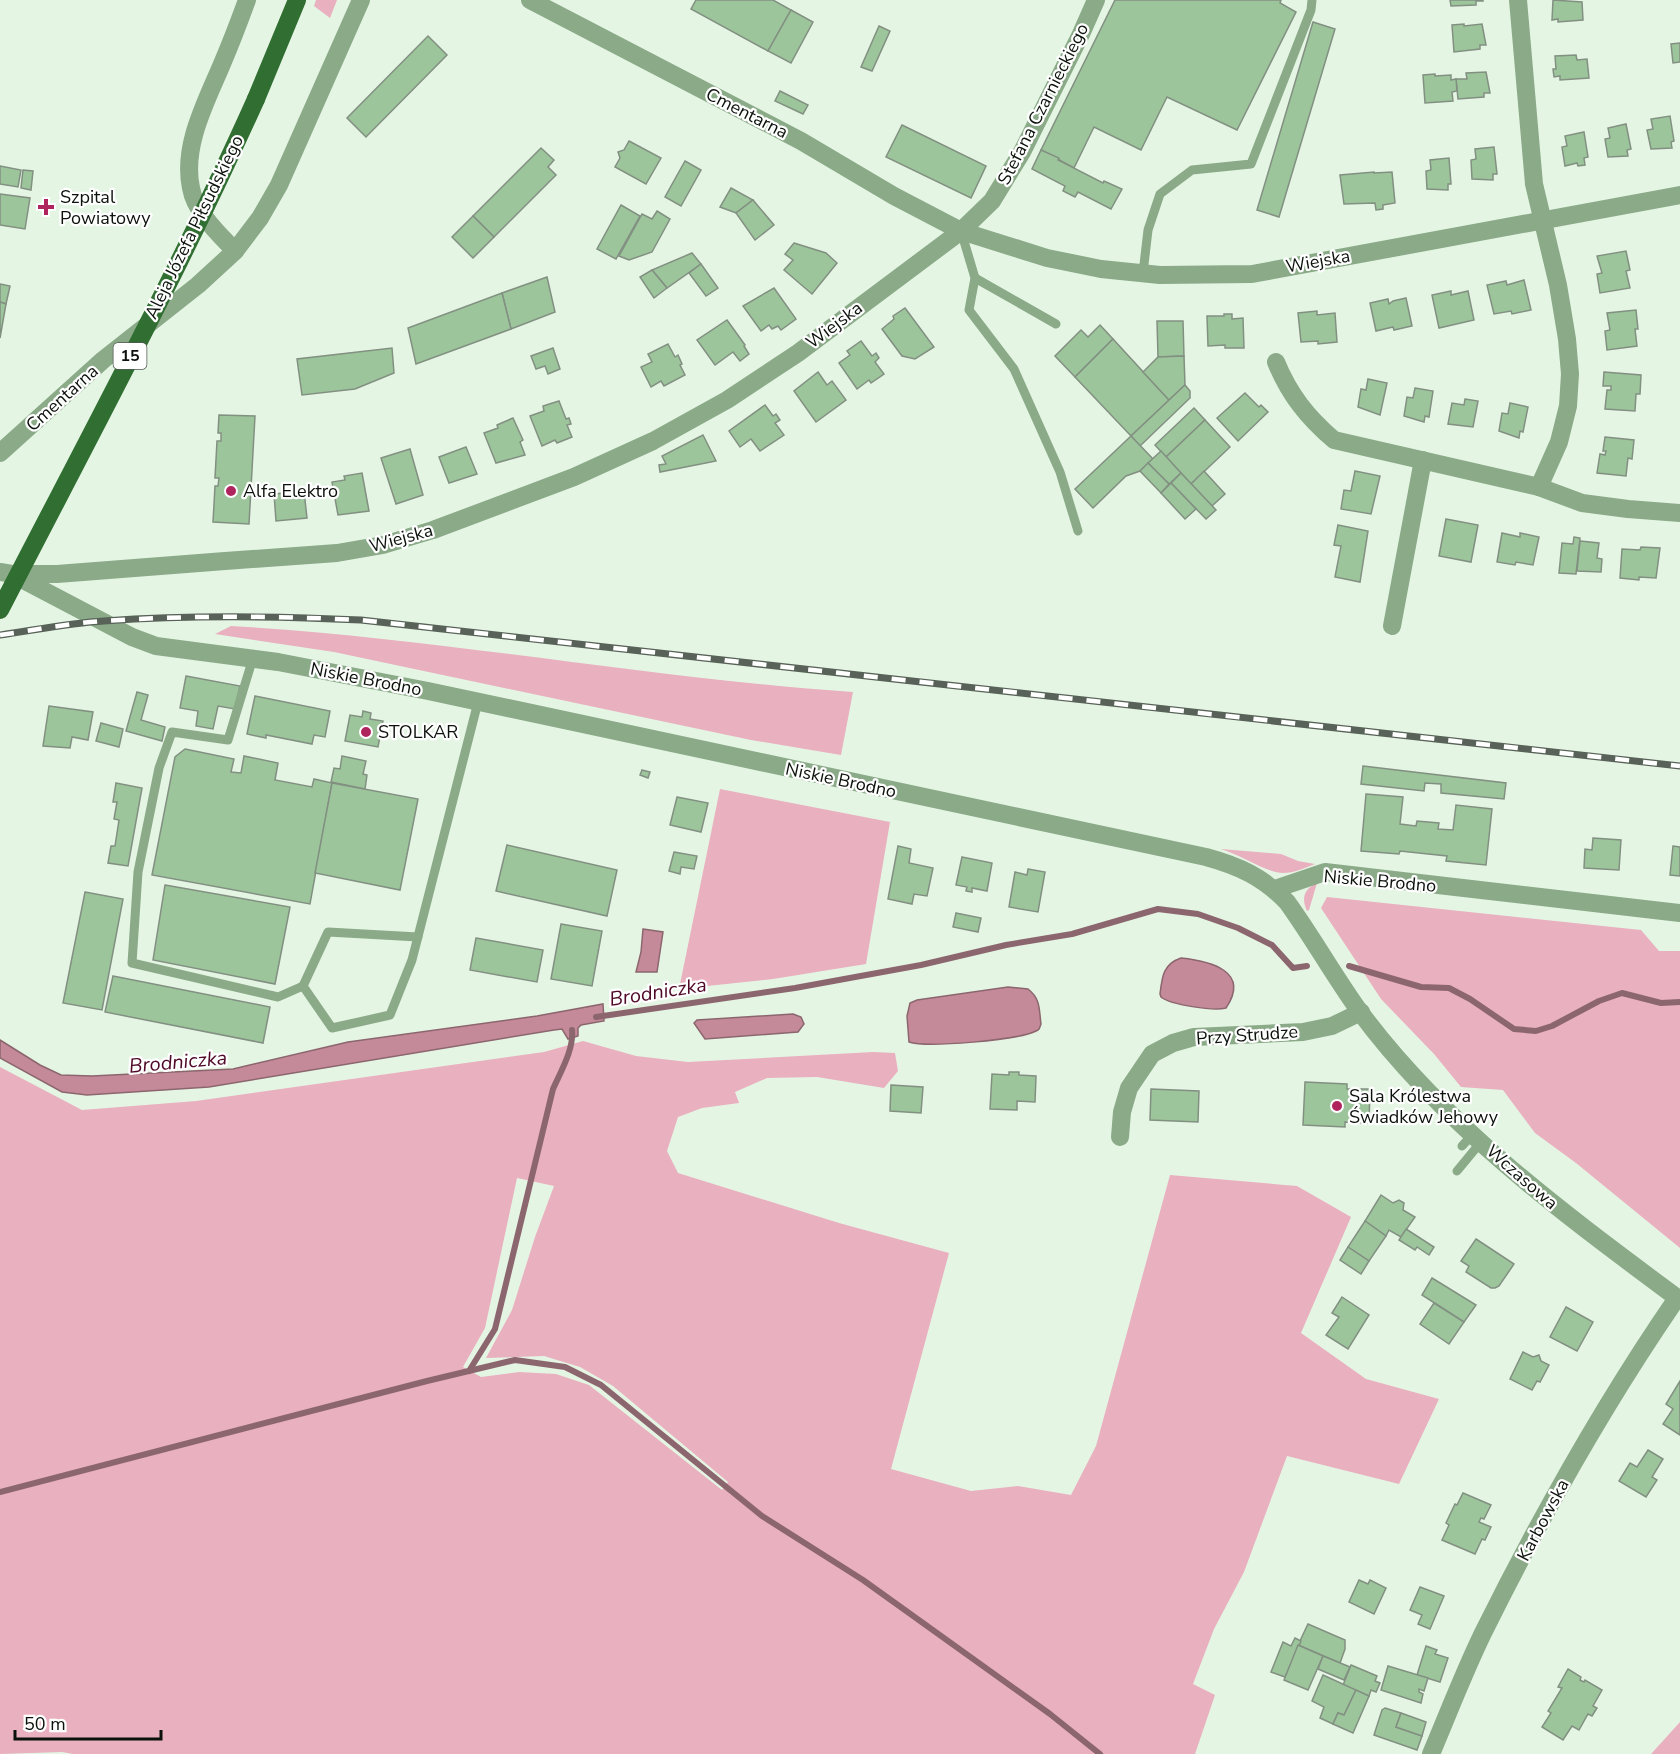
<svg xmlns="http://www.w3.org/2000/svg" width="1680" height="1754" viewBox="0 0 1680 1754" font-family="'Nunito Sans',sans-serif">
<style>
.green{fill:#e9b0bf;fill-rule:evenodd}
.water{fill:#c48a99;stroke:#8c666e;stroke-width:1.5}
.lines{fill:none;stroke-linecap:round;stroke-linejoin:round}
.stream{stroke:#8c666e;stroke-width:6}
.building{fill:#9dc59b;stroke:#829082;stroke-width:1.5}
.service{stroke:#8aaa88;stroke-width:9}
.minor{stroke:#8aaa88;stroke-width:18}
.tertiary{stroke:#8aaa88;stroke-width:18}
.primary{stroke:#306e31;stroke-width:18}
.rail-casing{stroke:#586258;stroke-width:7}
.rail{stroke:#fff;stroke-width:4.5;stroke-dasharray:14;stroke-linecap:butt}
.primary-bridge{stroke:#306e31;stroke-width:18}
.poi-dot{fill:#b0245e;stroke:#fff;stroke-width:2}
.labels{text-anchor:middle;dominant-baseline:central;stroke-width:4.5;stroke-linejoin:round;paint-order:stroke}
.shield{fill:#fff;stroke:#545854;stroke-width:1.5}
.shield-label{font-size:16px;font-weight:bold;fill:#0b110b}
.street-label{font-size:18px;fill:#0b110b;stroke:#fff}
.poi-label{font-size:18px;fill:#0b110b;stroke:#fff;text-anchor:start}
.water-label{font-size:20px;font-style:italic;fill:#4f0927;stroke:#fff}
</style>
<rect width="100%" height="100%" fill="#e5f5e4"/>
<g class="green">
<polygon points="316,0 337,0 330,18 314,6"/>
<path d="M231 626C440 638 645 678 853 692L841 755 751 740 334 652 215 634Z"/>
<polygon points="720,789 890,822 866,964 773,979 679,989"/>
<path d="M1221 849 1281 854 1298 861 1315 864C1305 868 1294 873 1283 873 1267 873 1239 854 1221 849Z"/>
<path d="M1317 883 1309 910 1307 911C1301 898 1304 889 1317 883Z"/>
<polygon points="1327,897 1641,930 1659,951 1680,951 1680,1248 1576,1163 1535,1133 1503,1090 1461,1087 1434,1054 1381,999 1321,908"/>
<path d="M583 1041 636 1056 688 1062 873 1052 895 1053 898 1071 884 1088 817 1077 767 1078 735 1092 739 1103 702 1108 678 1117 667 1151 678 1173 839 1223 949 1253 891 1469 971 1491 1018 1486 1071 1495 1096 1446 1170 1175 1297 1186 1351 1217 1301 1333 1366 1379 1439 1399 1399 1484 1287 1456 1244 1572 1214 1629 1193 1684 1215 1695 1195 1754H73L62 1752 0 1754V1067L82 1110 196 1101 544 1052ZM517 1178 554 1186 535 1237 512 1310 486 1358 544 1356 580 1367 613 1386 728 1482 722 1490 589 1385 556 1374 519 1372 481 1377 463 1367 485 1328Z"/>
<polygon points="1680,1722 1680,1754 1651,1754"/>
</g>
<g class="water">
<polygon points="643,929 663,932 657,972 636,972 641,952"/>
<path d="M1181 958C1210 961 1251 971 1226 1008 1213 1011 1171 1005 1161 997L1160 994C1162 977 1163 964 1181 958Z"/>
<path d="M1008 987 1028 989C1041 999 1039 1010 1041 1024 1039 1029 1040 1029 1036 1031 1019 1040 927 1048 909 1042L907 1016 910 1003 917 1000Z"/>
<polygon points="603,1004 604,1021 581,1025 578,1028 578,1036 568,1039 562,1029 554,1030 209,1087 87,1095 62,1092 0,1058 0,1040 40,1065 61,1075 92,1076 233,1069 348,1042 537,1016"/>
<polygon points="793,1014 801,1017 804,1024 798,1032 705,1039 694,1023 697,1020"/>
</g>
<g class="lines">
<g class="stream">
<polyline points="1349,966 1421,987 1449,988 1470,999 1514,1029 1536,1031 1552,1026 1599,1001 1622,993 1661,1003 1680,1002"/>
<polyline points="596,1017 795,988 921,965 1006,945 1072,934 1158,909 1198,914 1238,928 1272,945 1293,968 1307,966"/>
<path d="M469 1371 495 1329 553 1089C561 1071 574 1049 572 1030"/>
<polyline points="0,1492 427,1381 515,1360 565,1367 601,1385 762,1516 863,1580 1050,1714 1100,1754"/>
</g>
</g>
<g class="building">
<polygon points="696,0 773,0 791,10 768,51 691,9"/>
<polygon points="1115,0 1281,0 1280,3 1296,12 1237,130 1167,97 1141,150 1094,127 1074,168 1041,150"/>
<polygon points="1450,0 1483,0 1483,1 1476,1 1476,5 1451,6"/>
<polygon points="1553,0 1582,2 1583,20 1558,22 1558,19 1552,20"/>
<polygon points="791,10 813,22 791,63 768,51"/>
<polygon points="1313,22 1335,29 1279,217 1257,210"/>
<polygon points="1464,24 1464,26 1482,24 1486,45 1480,45 1480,49 1454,52 1452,25"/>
<polygon points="879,26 890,31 872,71 861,67"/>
<polygon points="428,36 447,55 366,137 347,118"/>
<polygon points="1680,43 1680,62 1673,63 1671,44"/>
<polygon points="1576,55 1577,60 1587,59 1589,78 1560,80 1560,76 1554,77 1553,69 1556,69 1555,56"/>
<polygon points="1486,72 1490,93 1484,93 1484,97 1458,99 1456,79 1467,79 1466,73"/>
<polygon points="1435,74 1435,76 1451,75 1451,80 1456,79 1457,91 1452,92 1453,101 1425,103 1423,75"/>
<polygon points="780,91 808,105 803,114 775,101"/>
<polygon points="1670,116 1674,141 1671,142 1672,148 1651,149 1647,130 1653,129 1651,119"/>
<polygon points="1626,124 1631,149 1627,150 1628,156 1608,157 1605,139 1610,138 1608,128"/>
<polygon points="902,125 986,166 971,198 886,157"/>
<polygon points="1584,132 1588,157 1584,158 1585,165 1578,166 1577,163 1565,166 1562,147 1567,146 1565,136"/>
<polygon points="629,141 661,158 646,184 615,167 620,158 618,152 624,150"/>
<polygon points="1494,147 1497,174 1493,174 1493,180 1472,179 1471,160 1476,159 1475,149"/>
<polygon points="541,148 554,160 548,167 556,175 494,237 473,216"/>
<polygon points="1041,150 1059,158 1058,160 1103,183 1104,181 1122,189 1111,209 1078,192 1075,197 1063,191 1065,186 1032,169"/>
<polygon points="1449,158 1451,184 1448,184 1448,190 1427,189 1426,171 1431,170 1430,160"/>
<polygon points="685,161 701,170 681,206 665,197"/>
<polygon points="0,166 21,170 18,187 0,184"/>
<polygon points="23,170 33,171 31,190 21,188"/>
<polygon points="1374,172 1374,173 1392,172 1395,203 1383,205 1383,209 1376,210 1375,203 1344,204 1340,175"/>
<polygon points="731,188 753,200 736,213 720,207"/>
<polygon points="0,194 30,198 25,229 0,225"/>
<polygon points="753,200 774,225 755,240 736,213"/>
<polygon points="621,205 640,216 616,259 597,249"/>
<polygon points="657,211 670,219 652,252 629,260 619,256 642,214 652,219"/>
<polygon points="473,216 494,237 473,258 452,237"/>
<polygon points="794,243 826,253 837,263 812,294 784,270 793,260 785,254"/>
<polygon points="1626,251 1630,270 1626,271 1630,288 1600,293 1597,274 1602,273 1597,256"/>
<polygon points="692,253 701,264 667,288 652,270"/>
<polygon points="701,264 718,288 706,296 689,273"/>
<polygon points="652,270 667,288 654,298 640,277"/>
<polygon points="547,277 555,312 511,329 502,293"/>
<polygon points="1524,280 1531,310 1512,314 1511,311 1494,314 1487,285 1506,281 1507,285"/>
<polygon points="0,284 10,286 6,304 0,302"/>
<polygon points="774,288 796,319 781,330 778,326 772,329 769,325 761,331 743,306"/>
<polygon points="1451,291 1451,295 1468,291 1474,320 1439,328 1432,295"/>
<polygon points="502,293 511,329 416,364 408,328"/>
<polygon points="1406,298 1412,326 1394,330 1393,327 1376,331 1370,303 1388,299 1389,304 1393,301"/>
<polygon points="0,302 6,304 0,338"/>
<polygon points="905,308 934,347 915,359 902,356 882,329 894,319 893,316"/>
<polygon points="1636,310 1638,329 1635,329 1637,346 1607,350 1605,331 1610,330 1607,313"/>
<polygon points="1317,311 1317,315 1335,313 1337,342 1318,344 1318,341 1301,342 1298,313"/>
<polygon points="1224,314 1232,314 1232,319 1243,318 1244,348 1225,348 1225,345 1208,346 1207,316 1224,316"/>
<polygon points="727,320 745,345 744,346 749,354 740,361 733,352 715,365 697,340"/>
<polygon points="1157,321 1183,321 1184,356 1158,357"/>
<polygon points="1100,325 1113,339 1075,377 1055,356 1081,330 1088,337"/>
<polygon points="1113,339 1169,400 1131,436 1075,377"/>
<polygon points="861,341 872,356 876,353 879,358 875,362 884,374 871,383 869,380 857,389 839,363 850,355 847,351"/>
<polygon points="668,344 675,357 678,355 682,364 680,365 685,375 664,386 661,381 651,387 641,367 652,362 648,354"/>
<polygon points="392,348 394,373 355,389 302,395 297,359"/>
<polygon points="553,348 560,369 548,374 545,366 536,369 531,356"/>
<polygon points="1184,356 1185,385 1169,400 1143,372 1158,357"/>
<polygon points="818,372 827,385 832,381 846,400 816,422 794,391"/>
<polygon points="1604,372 1641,375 1640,394 1636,394 1635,411 1605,409 1607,390 1611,390 1611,386 1603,386"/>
<polygon points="1368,379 1387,383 1380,415 1358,407 1361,389 1366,390"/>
<polygon points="1185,385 1190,391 1190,398 1140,446 1131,436"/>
<polygon points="1415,388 1433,391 1429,417 1425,416 1424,422 1404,416 1407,397 1413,398"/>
<polygon points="1245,393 1259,407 1261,405 1268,412 1238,441 1217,418"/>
<polygon points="1465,399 1478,401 1473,427 1448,424 1452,403 1464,405"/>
<polygon points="559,401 566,419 569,418 571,424 567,425 572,437 557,443 555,440 542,446 530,416 544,411 543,406"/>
<polygon points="1510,403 1528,407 1523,432 1520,431 1519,438 1499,431 1502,413 1508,414"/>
<polygon points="765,405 773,416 776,414 780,420 775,423 784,435 760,451 751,439 740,447 729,431"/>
<polygon points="1194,408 1205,420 1166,457 1155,445"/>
<polygon points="219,415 255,416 249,524 213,522 215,486 218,486 219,478 215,478 217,441 221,441 221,433 218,433"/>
<polygon points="513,418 523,440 520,442 525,455 496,463 484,433 498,428 497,425"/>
<polygon points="1205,420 1230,447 1191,484 1166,457"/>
<polygon points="703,435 716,461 660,472 659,465 666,464 662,456"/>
<polygon points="1131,436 1153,459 1140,471 1126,476 1093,508 1075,489"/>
<polygon points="1605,437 1634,440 1632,459 1628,458 1626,476 1597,473 1600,454 1605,455 1606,451 1603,451"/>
<polygon points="466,447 477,474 449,483 439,457"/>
<polygon points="410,449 423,495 396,504 381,458"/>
<polygon points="1161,451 1181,473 1169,484 1148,463"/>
<polygon points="1148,463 1169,484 1161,493 1140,471"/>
<polygon points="1204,471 1225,494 1212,506 1191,484"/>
<polygon points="1355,471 1380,476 1371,514 1341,509 1344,490 1351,491"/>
<polygon points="362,473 369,511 338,515 332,482 345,480 344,476"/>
<polygon points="1181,473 1216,510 1206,519 1171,483"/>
<polygon points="1171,483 1196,509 1185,519 1161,493"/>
<polygon points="304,491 307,518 276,521 274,494"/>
<polygon points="1446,519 1478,525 1471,562 1439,556"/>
<polygon points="1338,525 1368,531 1360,582 1335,577 1341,546 1334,545"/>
<polygon points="1502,533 1520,537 1520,533 1539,537 1533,565 1516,562 1515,565 1497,562"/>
<polygon points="1574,537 1580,538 1576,574 1559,573 1562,543 1573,544"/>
<polygon points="1580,541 1599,543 1597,558 1602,559 1601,572 1577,571"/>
<polygon points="1641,547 1660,548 1656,578 1639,577 1639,580 1620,578 1622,549 1640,550"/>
<polygon points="186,676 240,686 235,709 218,706 213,729 196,726 198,711 180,708"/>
<polygon points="137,692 148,695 141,720 165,727 162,741 126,731"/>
<polygon points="255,696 330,711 325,737 314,735 312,744 266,735 266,738 247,734"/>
<polygon points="49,706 93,712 88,740 72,737 70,748 43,746"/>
<polygon points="363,711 371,713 370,719 383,721 378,747 345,741 350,715 362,717"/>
<polygon points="101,723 123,729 119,747 96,741"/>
<polygon points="185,749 234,759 231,772 241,773 244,756 278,763 275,780 312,787 314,779 332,783 310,904 152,875 175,757"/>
<polygon points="342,756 366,761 363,774 367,775 365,789 331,782 334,768 340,769"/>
<polygon points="1363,766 1506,783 1504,799 1441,793 1441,784 1425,783 1424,791 1361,784"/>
<polygon points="642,770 650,772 648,778 640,775"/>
<polygon points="116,783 142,788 128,866 108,863 111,846 115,846 119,820 114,819 117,802 113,802"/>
<polygon points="332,783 418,799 400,890 315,873"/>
<polygon points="1366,794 1403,797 1400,824 1416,826 1417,821 1439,823 1438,829 1453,830 1456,805 1492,809 1486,865 1446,861 1447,856 1400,851 1399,854 1361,851"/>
<polygon points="677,797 708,803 701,832 670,825"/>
<polygon points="1593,838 1621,840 1619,870 1584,868 1585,849 1592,850"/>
<polygon points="507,845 617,870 607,916 496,891"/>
<polygon points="898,846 911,849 909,863 933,868 927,896 914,894 912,904 888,899"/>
<polygon points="1673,846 1680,847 1680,876 1670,875"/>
<polygon points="674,852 697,856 694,869 681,867 680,874 669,871"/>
<polygon points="962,857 992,863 987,891 972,888 972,892 966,891 967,887 956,885"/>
<polygon points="1028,869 1045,872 1038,912 1009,907 1015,872 1027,875"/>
<polygon points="165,885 290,907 275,984 153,960"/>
<polygon points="85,892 123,899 102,1010 63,1003"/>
<polygon points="956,913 981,918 978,932 953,927"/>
<polygon points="561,924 602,931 592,986 551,979"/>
<polygon points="476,938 543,950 537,982 470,970"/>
<polygon points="113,976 270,1007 263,1043 105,1012"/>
<polygon points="1009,1072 1019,1072 1019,1075 1036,1076 1035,1102 1017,1101 1017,1110 990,1109 992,1074 1009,1075"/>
<polygon points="1305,1082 1347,1084 1347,1089 1370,1089 1369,1123 1345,1122 1345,1127 1303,1125"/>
<polygon points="891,1085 923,1087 921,1113 890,1111"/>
<polygon points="1151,1089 1199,1091 1198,1122 1150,1120"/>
<polygon points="1381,1195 1393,1203 1399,1200 1404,1203 1403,1210 1415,1217 1401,1237 1389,1230 1386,1236 1365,1221"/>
<polygon points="1365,1221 1386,1236 1369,1261 1348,1247"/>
<polygon points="1406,1229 1434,1247 1429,1255 1417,1247 1415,1250 1399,1240"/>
<polygon points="1476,1239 1514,1264 1499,1286 1495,1288 1491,1288 1466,1272 1469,1266 1461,1261"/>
<polygon points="1348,1247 1369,1261 1361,1274 1340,1260"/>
<polygon points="1432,1278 1476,1305 1464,1322 1422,1295"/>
<polygon points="1342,1297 1369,1315 1348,1349 1326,1335 1339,1317 1332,1313"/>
<polygon points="1434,1303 1464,1322 1449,1344 1420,1324"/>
<polygon points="1566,1307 1593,1322 1577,1351 1550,1337"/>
<polygon points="1523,1352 1533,1357 1539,1355 1541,1361 1549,1365 1540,1382 1537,1381 1532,1390 1510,1379"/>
<polygon points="1680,1381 1680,1435 1663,1424 1673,1409 1666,1404"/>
<polygon points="1648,1450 1663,1459 1652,1477 1657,1480 1646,1497 1619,1481 1630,1463 1637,1467"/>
<polygon points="1463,1493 1491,1505 1484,1519 1481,1518 1479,1522 1491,1527 1485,1540 1482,1539 1475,1554 1442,1540 1449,1525 1446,1523 1455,1504 1457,1505"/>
<polygon points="1359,1580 1368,1584 1370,1580 1386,1588 1374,1614 1349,1602"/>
<polygon points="1420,1587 1444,1596 1430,1629 1418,1624 1422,1615 1410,1610"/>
<polygon points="1308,1624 1345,1640 1345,1649 1340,1663 1298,1645"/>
<polygon points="1295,1638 1301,1641 1285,1677 1271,1672 1283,1642 1291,1646"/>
<polygon points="1298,1645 1323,1656 1308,1690 1284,1680"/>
<polygon points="1426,1646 1437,1650 1435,1654 1448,1658 1440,1682 1417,1675"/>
<polygon points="1323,1656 1350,1667 1344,1680 1318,1669"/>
<polygon points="1351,1665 1377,1676 1375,1681 1380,1683 1376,1692 1371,1690 1369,1696 1343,1685"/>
<polygon points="1388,1666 1428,1678 1424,1691 1419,1689 1419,1692 1423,1694 1421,1703 1381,1690"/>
<polygon points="1568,1669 1581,1677 1580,1680 1584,1682 1585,1680 1602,1690 1593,1706 1597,1708 1592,1716 1588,1714 1579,1730 1572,1726 1563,1740 1542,1727 1551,1713 1548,1711 1562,1688 1558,1687"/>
<polygon points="1323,1675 1356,1690 1344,1715 1338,1713 1333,1724 1320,1718 1324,1707 1312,1701"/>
<polygon points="1356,1690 1369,1696 1353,1733 1333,1724 1338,1713 1344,1715"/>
<polygon points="1385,1708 1401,1713 1396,1727 1422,1736 1417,1750 1374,1735 1382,1710"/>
<polygon points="1401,1713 1426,1722 1422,1736 1396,1727"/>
</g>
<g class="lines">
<g class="service">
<polyline points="961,231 975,278 969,310 1014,369 1060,472 1078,531"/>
<polyline points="1143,273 1148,230 1160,194 1192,170 1251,164 1311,10 1312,0"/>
<polyline points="975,278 1056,324"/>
<polyline points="253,658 228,740 172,732 159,768 138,872 132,963 278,997 303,986 332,1028 390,1015 412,960 478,702"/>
<polyline points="303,986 328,932 418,937"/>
<polyline points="1462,1146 1473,1134"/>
<polyline points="1457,1171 1481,1142"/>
</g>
<g class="minor">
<polyline points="530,0 801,141 894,196 961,231 1047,258 1101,269 1160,275 1252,274 1680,195"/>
<polyline points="1518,0 1534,184 1558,285 1567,339 1570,374 1568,406 1559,442 1539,487"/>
<path d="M235 251C219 234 195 212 191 188 182 146 206 102 222 64 231 43 239 22 247 0"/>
<path d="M1276 362C1289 394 1307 417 1334 440L1539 487 1582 503 1628 509 1680 513"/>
<polyline points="0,453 103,360 198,285 235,251 260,218 279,185 361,0"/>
<polyline points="12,574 57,574 225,561 337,553 383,545 433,530 574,477 653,441 727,400 798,353 961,231 992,201 1022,152 1081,34 1096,0"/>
<polyline points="1392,626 1423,460"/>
<polyline points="1275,889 1325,872 1680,913"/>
<polyline points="1120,1137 1122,1112 1129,1088 1152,1054 1173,1043 1194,1037 1303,1032 1332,1026 1361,1012"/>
<path d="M1431 1754C1448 1714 1464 1672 1483 1633 1540 1518 1604 1404 1677 1298"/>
</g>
<path class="tertiary" d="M0 572 12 574 132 637 156 646 278 662 428 691 1206 857C1239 866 1263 877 1287 902 1313 938 1334 976 1360 1012 1445 1127 1567 1216 1680 1300"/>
<polyline class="primary" points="256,99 297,0"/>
<defs>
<path id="rail" d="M0 635C35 630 70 623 104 621 190 615 275 616 361 620L1680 766"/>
</defs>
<use href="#rail" class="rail-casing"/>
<use href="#rail" class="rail"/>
<path class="primary-bridge" d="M0 610C87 441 178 273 256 99"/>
</g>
<g class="poi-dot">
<path d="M43 198h6v6h6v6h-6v6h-6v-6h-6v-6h6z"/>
<circle cx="231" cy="491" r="6"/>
<circle cx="366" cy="732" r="6"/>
<circle cx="1337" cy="1106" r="6"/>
</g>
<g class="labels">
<rect class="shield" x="113.5" y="343" width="33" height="26" rx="4.5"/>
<g class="shield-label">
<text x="130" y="356">15</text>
</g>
<g class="street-label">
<text transform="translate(1043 104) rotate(-63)">Stefana Czarnieckiego</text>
<text transform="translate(747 113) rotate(27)">Cmentarna</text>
<text transform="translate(194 227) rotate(-64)">Aleja Józefa Piłsudskiego</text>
<text transform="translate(1318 261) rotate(-10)">Wiejska</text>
<text transform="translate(834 325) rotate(-37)">Wiejska</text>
<text transform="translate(62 398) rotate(-42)">Cmentarna</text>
<text transform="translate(401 538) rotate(-15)">Wiejska</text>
<text transform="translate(366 679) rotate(11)">Niskie Brodno</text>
<text transform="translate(841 780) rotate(12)">Niskie Brodno</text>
<text transform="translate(1380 881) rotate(5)">Niskie Brodno</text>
<text transform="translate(1247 1035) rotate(-4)">Przy Strudze</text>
<text transform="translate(1522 1177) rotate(41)">Wczasowa</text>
<text transform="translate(1543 1520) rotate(-62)">Karbowska</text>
</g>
<g class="poi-label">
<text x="60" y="197">Szpital<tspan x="60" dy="21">Powiatowy</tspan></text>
<text x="243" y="491">Alfa Elektro</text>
<text x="378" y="732">STOLKAR</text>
<text x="1349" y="1096">Sala Królestwa<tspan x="1349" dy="21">Świadków Jehowy</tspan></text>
</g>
<g class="water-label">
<text transform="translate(658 992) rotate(-9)">Brodniczka</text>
<text transform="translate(178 1062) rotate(-5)">Brodniczka</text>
</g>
</g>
<path d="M15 1730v9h146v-9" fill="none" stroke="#0b110b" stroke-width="3"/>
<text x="24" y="1730" font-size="18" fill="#0b110b" stroke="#ffffff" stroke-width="4.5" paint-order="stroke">50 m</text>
</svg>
